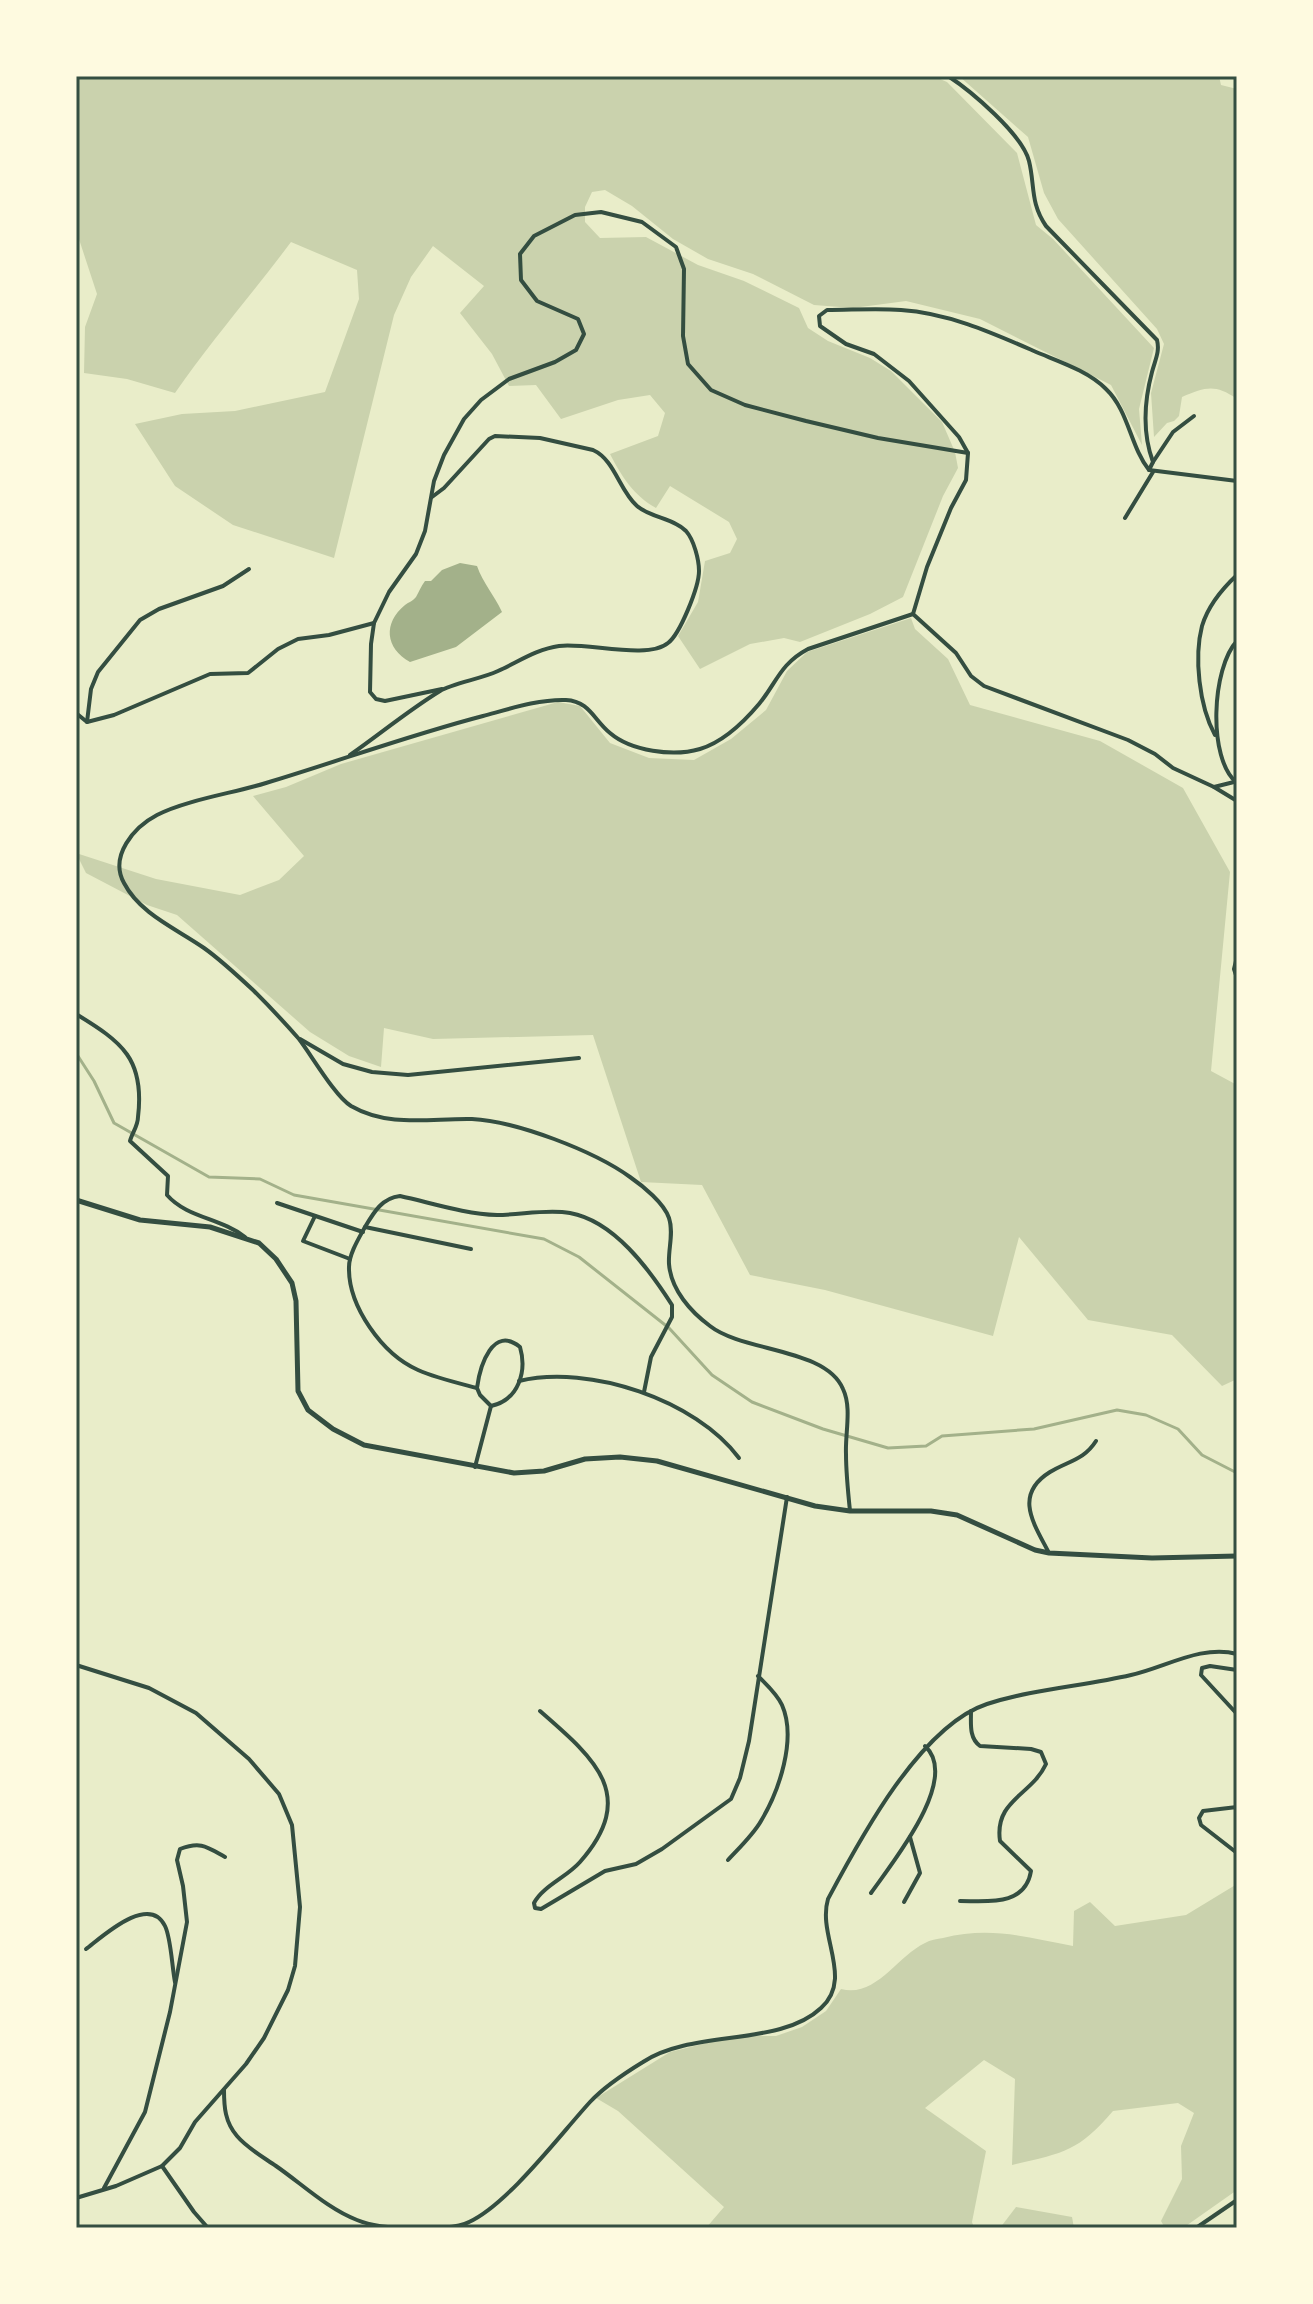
<svg xmlns="http://www.w3.org/2000/svg" width="1313" height="2304" viewBox="0 0 1313 2304" font-family="Overpass,sans-serif">
<style>
.green{fill:#cad2ad}
.water{fill:#a3b18a}
.lines{fill:none;stroke-linecap:round;stroke-linejoin:round}
.stream{stroke:#a3b18a;stroke-width:3}
.minor{stroke:#344e41;stroke-width:4}
.tertiary{stroke:#344e41;stroke-width:5}
.neatline{fill:none;stroke:#344e41;stroke-width:3}
</style>
<rect width="100%" height="100%" fill="#e9edc9"/>
<g class="green">
<path d="M76 76H933L947 82 1017 153 1036 225 1053 239 1154 348 1139 409 1142 445 1111 385 980 319 906 301 853 308 814 305 753 274 708 259 673 239 632 206 605 190 592 192 585 207V222L600 238 646 237 698 265 744 281 799 308 808 328 828 341 870 358 891 371 942 422 955 452 958 468 943 496 903 597 870 614 800 642 784 638 750 644 700 669 678 636 698 602 705 561 730 553 737 539 729 522 670 486 656 508C633 495 622 477 610 454L658 436 665 413 650 395 618 400 561 419 536 385 509 386 492 354 460 313 484 286 433 246 411 277 394 315 334 558 233 525 175 486 135 424 182 414 235 411 325 392 359 299 357 270 291 242C253 293 211 341 175 393L127 379 84 373 85 327 97 294 76 230Z"/>
<path d="M959 76H1219L1221 85 1237 89V399C1215 384 1206 387 1182 397L1179 416 1174 421 1167 423 1154 437 1151 393 1164 344 1157 329 1058 219 1044 193 1028 137Z"/>
<polygon points="911,618 915,629 948,659 970,705 1100,741 1183,788 1230,872 1211,1071 1237,1085 1237,1379 1222,1386 1172,1335 1088,1320 1019,1237 993,1336 825,1290 750,1275 702,1185 641,1182 593,1035 433,1039 384,1028 381,1067 349,1056 310,1032 177,915 147,905 86,873 76,853 156,879 240,895 279,880 304,856 253,796 286,787 341,764 558,702 580,706 610,743 649,758 694,760 731,739 766,710 787,671 807,652"/>
<path d="M1237 1884V2190L1183 2228H1165L1161 2221 1182 2179 1181 2146 1194 2113 1178 2103 1113 2111C1078 2152 1063 2153 1012 2165L1015 2079 984 2060 925 2108 986 2151 972 2222 974 2228H706L724 2207 618 2111 596 2098 670 2052 735 2036H776L802 2027 826 2011 841 1989C876 1998 896 1957 925 1943 930 1940 937 1939 943 1938 990 1926 1026 1937 1073 1946L1074 1911 1090 1902 1115 1926 1186 1915Z"/>
<polygon points="1016,2207 1072,2217 1074,2228 1000,2228"/>
</g>
<path class="water" d="M460 563 477 566C483 583 494 595 502 612L456 647 410 662C385 648 383 623 405 605 409 602 413 601 416 597 419 592 421 586 425 581H431L442 570Z"/>
<g class="lines">
<polyline class="stream" points="76,1053 94,1081 114,1123 209,1177 260,1179 294,1195 544,1239 579,1257 669,1328 712,1375 752,1402 823,1429 888,1448 926,1446 942,1436 1034,1429 1117,1410 1146,1415 1178,1429 1202,1455 1237,1473"/>
<g class="minor">
<path d="M948 76C971 91 1022 134 1029 161 1035 185 1030 203 1046 226L1157 340C1160 352 1155 360 1152 372 1144 402 1142 432 1153 462L1149 470C1130 446 1129 411 1106 389 1089 372 1063 363 1041 354 997 335 950 313 901 310 877 308 851 310 827 310L819 316 820 326 846 344 874 354 909 381 959 437 968 453 966 480 951 508 927 567 913 614 956 653 971 676 984 686 1128 740 1155 754 1173 768 1214 787 1234 782"/>
<polyline points="76,338 76,344"/>
<polyline points="1153,462 1173,432 1194,416"/>
<polyline points="1149,470 1237,481"/>
<polyline points="1125,518 1153,472"/>
<path d="M1237 641C1212 667 1207 759 1237 783"/>
<polyline points="442,689 385,701 376,699 370,692 371,644 374,623 389,592 416,554 425,531 434,481 444,455 464,419 481,400 509,379 555,362 576,350 584,334 578,319 537,301 521,280 520,254 534,236 575,215 601,212 642,222 676,247 684,269 683,336 688,364 711,390 745,405 806,421 878,438 968,453"/>
<polyline points="76,713 87,722 114,715 210,674 248,673 278,649 298,639 329,635 374,623"/>
<polyline points="87,722 91,689 98,672 140,620 159,609 223,586 249,569"/>
<path d="M1215 735C1199 706 1194 657 1202 626 1208 606 1223 588 1237 575"/>
<path d="M350 755C380 734 409 710 440 691 453 683 481 679 498 671 518 662 537 649 559 646 586 642 648 660 668 643 680 634 699 587 699 571 699 560 694 540 686 531 673 518 651 518 637 506 619 490 615 460 593 450L540 438 495 436 489 439 444 488 432 497"/>
<polyline points="1214,787 1237,801"/>
<polyline points="1237,957 1234,969 1237,978"/>
<path d="M76 1014C122 1042 145 1059 138 1117 138 1126 132 1133 130 1141L168 1176 167 1195C187 1218 221 1218 245 1237"/>
<polyline points="300,1039 343,1064 372,1072 408,1075 579,1058"/>
<polyline points="277,1203 363,1232"/>
<polyline points="315,1216 303,1241 350,1259"/>
<polyline points="365,1227 471,1249"/>
<path d="M519 1381C589 1364 696 1400 739 1458"/>
<path d="M477 1388C480 1365 493 1325 520 1347 527 1371 519 1400 491 1406"/>
<path d="M475 1467 491 1406 480 1395 477 1388C458 1383 436 1378 418 1370 382 1354 348 1306 349 1267 349 1254 359 1238 365 1227 374 1212 382 1198 400 1196 432 1203 465 1214 497 1215 521 1215 546 1209 570 1213 614 1221 649 1269 672 1305V1317L651 1357 644 1392"/>
<path d="M850 1511C848 1492 846 1473 846 1454 845 1433 852 1408 843 1389 826 1348 743 1352 710 1326 691 1312 671 1290 669 1264 668 1249 674 1233 669 1218 664 1203 643 1186 630 1177 594 1151 516 1121 472 1119 431 1118 389 1128 351 1106 335 1096 312 1056 299 1039 285 1023 269 1006 254 991 238 976 221 960 204 948 177 929 140 914 124 883 109 856 134 827 157 815 186 800 234 793 266 783 339 761 410 735 483 716 509 709 539 699 566 700 589 701 594 720 610 733 631 751 673 757 700 749 723 742 743 723 759 704 777 682 780 664 808 649L913 614"/>
<path d="M1049 1553C1034 1524 1013 1495 1050 1472 1068 1461 1084 1460 1096 1441"/>
<polyline points="76,1665 149,1688 196,1713 249,1759 279,1794 292,1825 300,1907 295,1966 288,1990 264,2038 246,2064 195,2122 180,2148 162,2166 116,2186 76,2198"/>
<polyline points="1237,1670 1210,1666 1202,1668 1201,1675 1237,1714"/>
<path d="M540 1711C594 1758 639 1795 580 1862 567 1877 543 1886 534 1903L535 1908 541 1909 605 1871 636 1864 662 1849 731 1799 740 1778 749 1741 787 1497"/>
<polyline points="1237,1807 1203,1811 1199,1818 1201,1825 1237,1853"/>
<path d="M728 1860C739 1848 753 1835 761 1821 779 1791 797 1739 782 1705 777 1694 767 1685 758 1676"/>
<path d="M871 1893C892 1863 961 1779 925 1746"/>
<path d="M960 1901C987 1901 1025 1907 1031 1871L1000 1841C994 1800 1032 1795 1046 1764L1041 1752 1031 1749 980 1746C969 1738 971 1724 971 1711"/>
<polyline points="904,1902 920,1873 910,1837"/>
<path d="M86 1949C102 1937 149 1893 165 1926 171 1938 172 1967 175 1982"/>
<path d="M224 2090C224 2107 225 2122 237 2136 247 2148 263 2157 276 2166 302 2184 328 2209 357 2220 374 2227 394 2228 412 2228"/>
<polyline points="162,2166 194,2212 208,2228"/>
<path d="M104 2188 145 2112 170 2012 187 1922 183 1886 177 1860 180 1849C201 1841 207 1847 225 1857"/>
<path d="M439 2228C449 2227 460 2227 469 2222 508 2204 559 2136 590 2102 604 2087 625 2073 643 2062 693 2029 780 2047 821 2008 854 1978 817 1936 828 1899 860 1839 920 1726 987 1704 1033 1689 1084 1686 1131 1675 1164 1668 1202 1644 1237 1654"/>
<polyline points="1196,2228 1237,2200"/>
</g>
<polyline class="tertiary" points="76,1200 140,1220 210,1227 259,1243 276,1259 292,1283 296,1301 298,1391 308,1410 333,1429 364,1445 514,1473 544,1471 585,1459 620,1457 657,1461 815,1506 850,1511 931,1511 957,1515 1035,1550 1049,1553 1152,1558 1237,1556"/>
</g>
<rect width="1313" height="2304" fill="none" stroke="#fefae0" stroke-width="156"/>
<rect x="78" y="78" width="1157" height="2148" class="neatline"/>
</svg>
